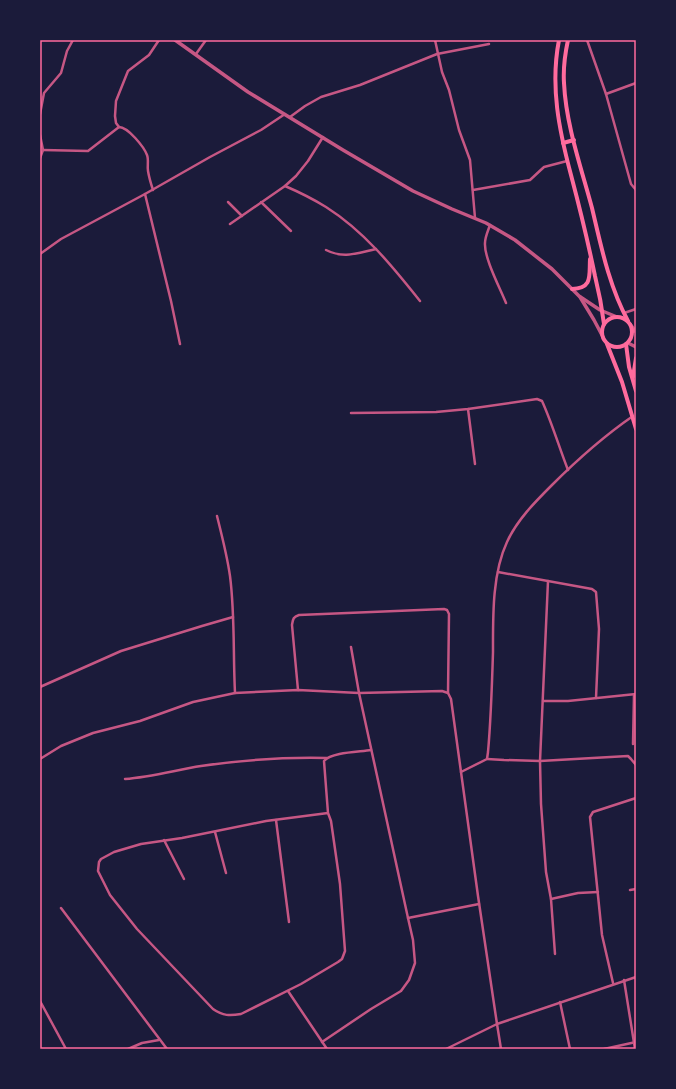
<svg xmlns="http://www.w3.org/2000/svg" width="676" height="1089" viewBox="0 0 676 1089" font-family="Spectral,serif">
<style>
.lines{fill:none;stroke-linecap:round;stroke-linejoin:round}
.minor{stroke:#c65784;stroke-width:2.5}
.tertiary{stroke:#c65784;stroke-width:3.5}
.primary{stroke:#ff6b9d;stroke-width:4}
.neatline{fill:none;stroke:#ff6b9d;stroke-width:1.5}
</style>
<rect width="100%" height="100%" fill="#1b1b3a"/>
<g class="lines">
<g class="minor">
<polyline points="435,40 442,72 449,90 459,130 470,160 475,218"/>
<polyline points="587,40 606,94 631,184 636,190"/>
<polyline points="196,54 206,40"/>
<polyline points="606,94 636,83"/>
<polyline points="40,114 44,93 61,73 67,51 73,40"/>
<polyline points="290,117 305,106 321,97 360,85 437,54 489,44"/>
<polyline points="119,127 116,123 115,116 116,101 128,71 149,55 159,40"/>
<polyline points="40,135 43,150 40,158"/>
<path d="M43 150 88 151 119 127C128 127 144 147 147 155 149 160 147 166 148 171 149 177 151 184 153 190"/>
<path d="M285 186C299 192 313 199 326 207 364 231 393 267 420 301"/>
<polyline points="473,190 530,180 544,167 567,161"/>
<polyline points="145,194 171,301 180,344"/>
<polyline points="228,202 242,216"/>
<polyline points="261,202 291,231"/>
<polyline points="230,224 285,186 296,176 308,161 323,137"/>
<path d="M490 225C488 231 485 237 485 243 484 258 500 288 506 303"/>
<path d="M326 250C344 259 357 253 376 249"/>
<polyline points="40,254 61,239 145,194 210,157 261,130 285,114"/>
<polyline points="624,313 636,309"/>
<polyline points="468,409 475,464"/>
<path d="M351 413 436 412 468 409 537 399 542 401C552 423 559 447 568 470"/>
<path d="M217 516C222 536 227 555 230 576 235 614 233 654 235 693"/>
<polyline points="498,572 592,589 596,592 599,629 596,698"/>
<polyline points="548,581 540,761 541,804 546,872 551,899 555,954"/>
<polyline points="351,647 359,693 442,691 448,693 451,699 478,896 497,1024 446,1049"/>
<polyline points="40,687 121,651 202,626 233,617"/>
<path d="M298 690 292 625C293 619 293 617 299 615L444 609 447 610 449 614 448 693"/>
<polyline points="543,701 568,701 636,694"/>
<polyline points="633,744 634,695"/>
<polyline points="40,759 61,746 93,733 140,721 193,702 235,693 298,690 359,693 408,918 413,940 415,963 409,980 401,991 371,1009 322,1042"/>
<polyline points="487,759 504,760 540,761 628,756 631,759 636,765"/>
<path d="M461 772 487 759 488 752C491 719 492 686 493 652 493 617 492 574 507 542 517 520 535 502 552 485 577 460 604 436 633 416"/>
<path d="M125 779C151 777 176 770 201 766 242 760 285 757 327 758"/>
<path d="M328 813 266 821 182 838 141 844 114 852 101 859 99 862 98 871 110 895 137 929 213 1009C223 1016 230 1016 241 1014L301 984 338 962 342 959 345 951 340 884 331 821 328 813 324 761C332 752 359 752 371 750"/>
<polyline points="276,820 289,922"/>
<polyline points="215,832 226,873"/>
<polyline points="164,840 184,879"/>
<polyline points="630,890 636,889"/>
<polyline points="551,899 578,893 598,892"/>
<polyline points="61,908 167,1049"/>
<polyline points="408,918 479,904"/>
<polyline points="624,980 635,1049"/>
<polyline points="613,983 602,935 590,817 593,812 636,798"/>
<polyline points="288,991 327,1049"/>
<polyline points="40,1001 66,1049"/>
<polyline points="560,1002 570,1049"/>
<polyline points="128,1049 142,1043 159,1040"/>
<polyline points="501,1049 497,1024 636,977"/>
<polyline points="604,1049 636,1042"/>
</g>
<g class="tertiary">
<polyline points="175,40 248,92 343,150 413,191 452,209 486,223 515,240 552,269 579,296 600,310 617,317"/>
<polyline points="580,297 594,320 603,337"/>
<polyline points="630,324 636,332"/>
<polyline points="628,343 636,347"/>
</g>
<g class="primary">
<path d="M559 40C550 86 559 130 571 175 580 209 588 242 595 276 599 292 602 308 604 324"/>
<path d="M568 40C565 54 563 68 564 83 566 125 581 167 592 208 601 246 609 286 628 321"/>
<polyline points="563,143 574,140"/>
<path d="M572 289C593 288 589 276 590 259"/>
<circle cx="617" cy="332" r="15"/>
<polyline points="607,344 622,382 636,429"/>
<polyline points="626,344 629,367 636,391"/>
<polyline points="633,377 636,358"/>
</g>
</g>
<rect width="676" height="1089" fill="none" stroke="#1b1b3a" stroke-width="82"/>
<rect x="41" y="41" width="594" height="1007" class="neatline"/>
</svg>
